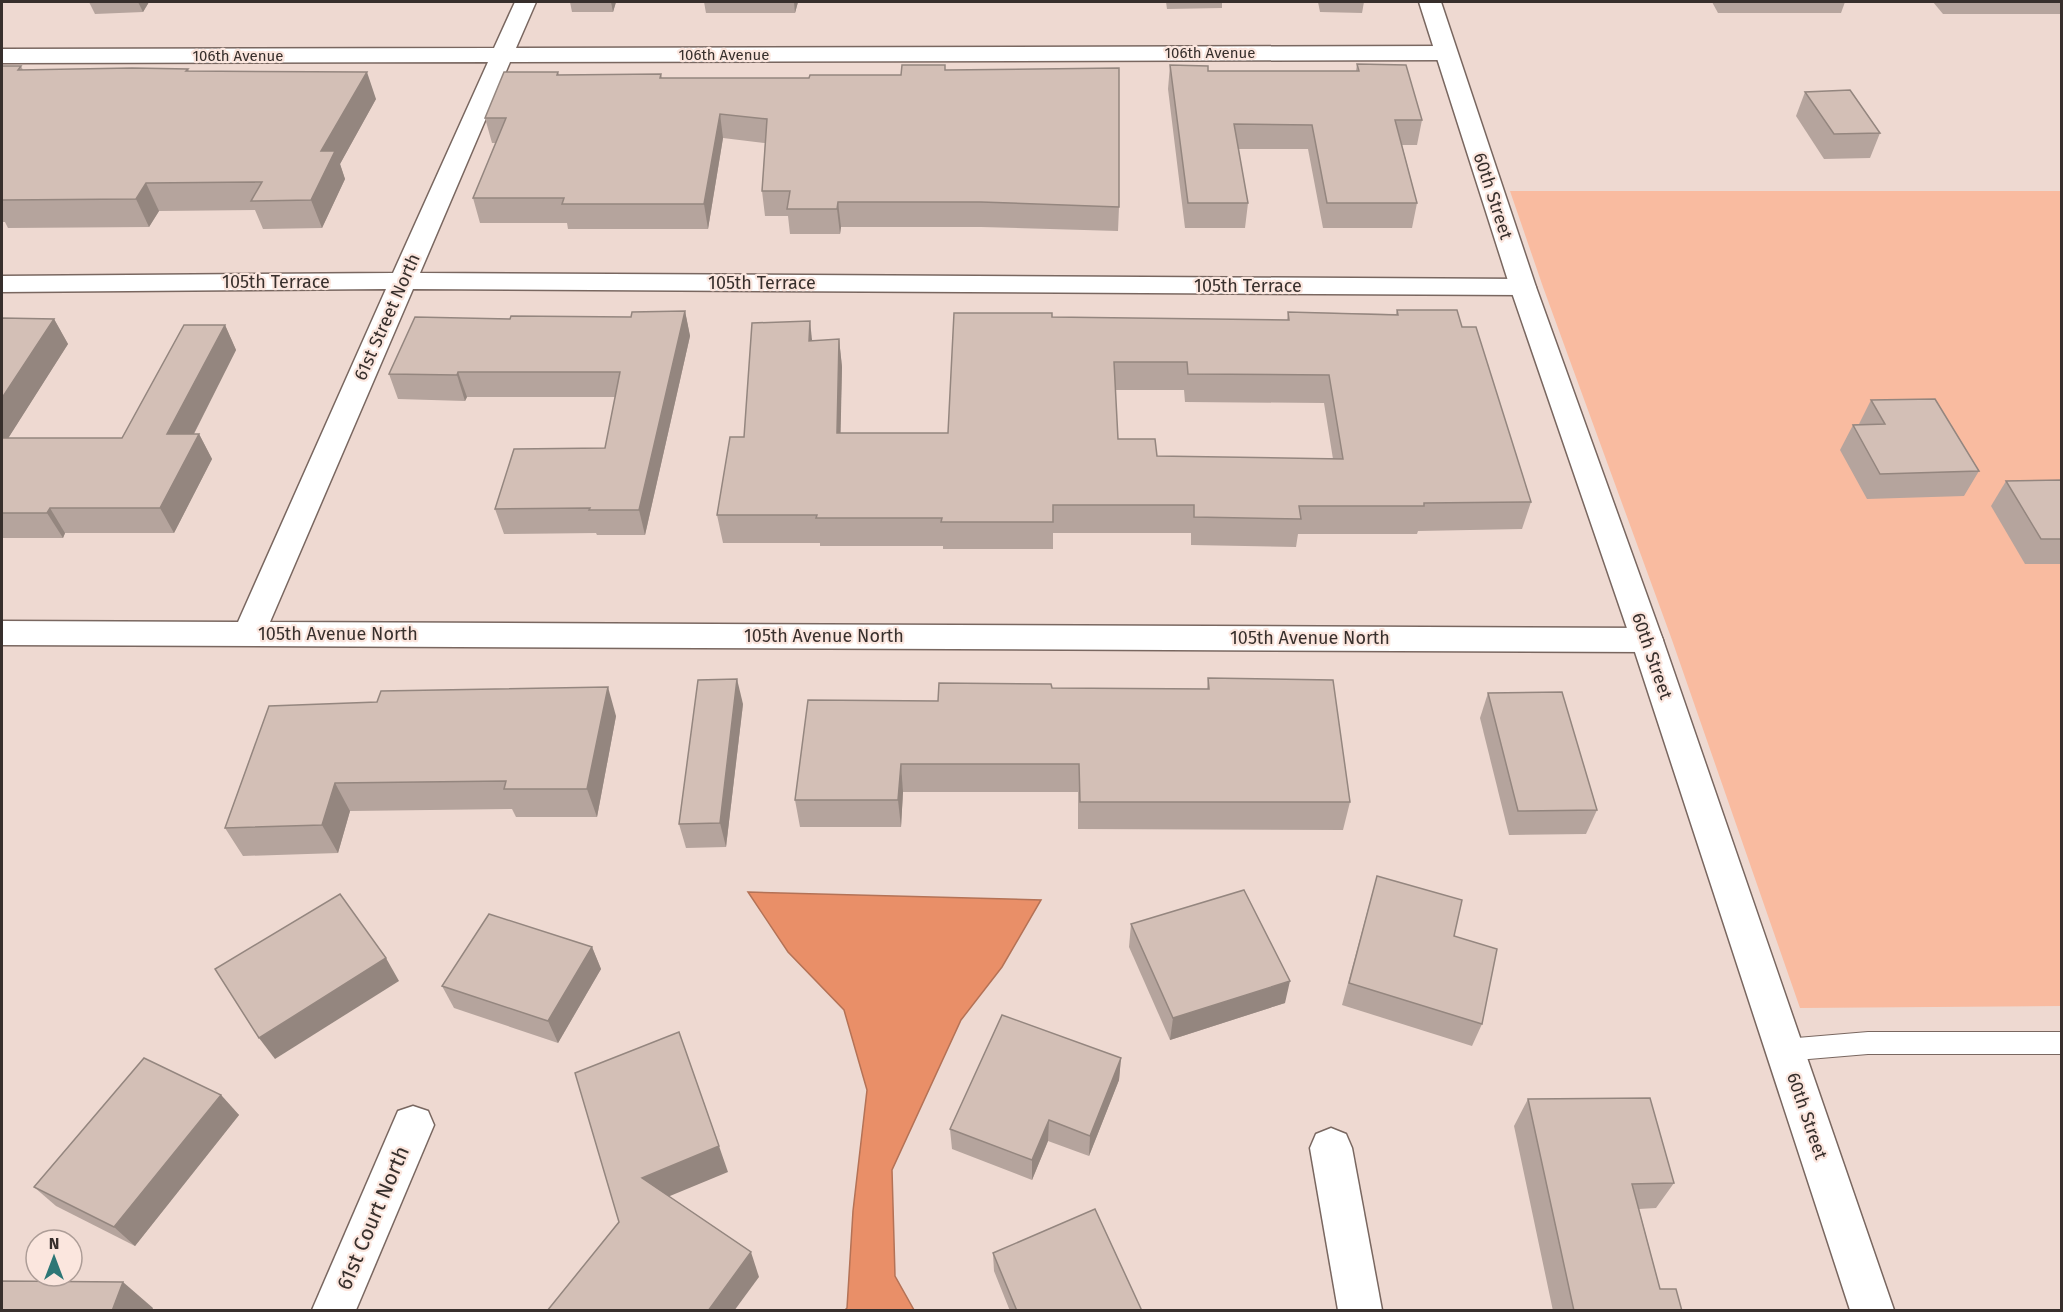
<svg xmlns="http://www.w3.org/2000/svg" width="2063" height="1312" viewBox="0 0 2063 1312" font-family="'Fira Sans',sans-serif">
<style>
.green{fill:#f9bba0}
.water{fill:#e98f68;stroke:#b47256;stroke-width:1.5}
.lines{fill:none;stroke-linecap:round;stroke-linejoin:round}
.service-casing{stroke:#796760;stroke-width:2}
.minor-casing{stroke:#796760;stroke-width:3}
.tertiary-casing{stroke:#796760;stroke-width:3}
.service{fill:#fff;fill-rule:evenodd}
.minor{fill:#fff;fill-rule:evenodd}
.tertiary{fill:#fff;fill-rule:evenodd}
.wall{fill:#b5a49d;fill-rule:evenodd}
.shaded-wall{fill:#94867f}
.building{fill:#d3bfb6;stroke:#94867f;stroke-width:1.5;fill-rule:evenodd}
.labels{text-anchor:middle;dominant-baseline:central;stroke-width:4.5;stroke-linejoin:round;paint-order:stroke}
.far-street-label{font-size:15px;fill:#372f2c;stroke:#fbe6de}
.street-label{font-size:18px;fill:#372f2c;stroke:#fbe6de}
.near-street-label{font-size:21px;fill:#372f2c;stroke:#fbe6de}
</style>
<rect width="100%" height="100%" fill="#eed9d1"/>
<polygon class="green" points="1510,191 2061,191 2061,1006 1800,1008 1672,640 1543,287"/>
<polygon class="water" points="748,892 1041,900 1002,967 961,1020 892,1170 895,1276 914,1310 845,1310 847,1308 853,1211 867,1090 844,1010 788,952"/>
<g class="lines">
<defs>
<polygon id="service" points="1868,1032 2062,1032 2062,1054 1868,1054 1785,1061 1777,1058 1773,1050 1777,1042 1785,1039"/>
<g id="minor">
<polygon points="515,2 536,2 516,48 1446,46 1454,48 1457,53 1454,58 1446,60 510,62 420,273 1523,279 1532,281 1536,287 1532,293 1523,295 413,289 270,622 1647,628 1659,631 1663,640 1659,649 1647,652 2,645 2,621 238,622 386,289 2,292 2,276 393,273 488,62 2,63 2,49 494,48"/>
<polygon points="413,1106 428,1111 434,1125 356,1310 312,1310 398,1111"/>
<polygon points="1331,1128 1346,1134 1352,1148 1382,1310 1338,1310 1310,1148 1316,1134"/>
</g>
<polygon id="tertiary" points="1419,2 1441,2 1536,287 1663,640 1894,1310 1850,1310 1631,640 1510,287"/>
</defs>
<use href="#service" class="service-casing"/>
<use href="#minor" class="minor-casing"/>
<use href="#tertiary" class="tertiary-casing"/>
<use href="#service" class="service"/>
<use href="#minor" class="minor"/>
<use href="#tertiary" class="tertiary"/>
</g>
<g class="wall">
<polygon points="89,2 149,2 143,12 95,14"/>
<polygon points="570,2 616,2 613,12 572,12"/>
<polygon points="704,2 798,2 795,13 706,13"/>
<polygon points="1166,2 1222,2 1222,8 1167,9"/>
<polygon points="1318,2 1364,2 1362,13 1320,12"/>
<polygon points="1712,2 1845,2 1841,13 1718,13"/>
<polygon points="1933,2 2061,2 2061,14 1943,14"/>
<polygon points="1357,64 1422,120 1417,145 1402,145 1417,203 1412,228 1323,228 1308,149 1238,149 1248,203 1245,228 1185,228 1168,89 1170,65 1208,71 1356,71"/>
<polygon points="2,66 21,66 23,70 188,69 189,71 376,99 340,164 345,179 322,228 263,229 255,210 159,211 149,227 8,228 5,222 2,222"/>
<polygon points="946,70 1119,207 1118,231 981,227 841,227 840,234 790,234 788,216 765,216 762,191 765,143 723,138 708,229 568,229 567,223 480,223 473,198 496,143 492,143 485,118 558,72 559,75 661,74 662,78 809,78 901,75"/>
<polygon points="1805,92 1880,133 1870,158 1824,159 1796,116"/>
<path d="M1397 310 1462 327 1531 502 1522 529 1418 531 1417 534H1298L1296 547 1191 545V533H1053V549H943V546H820V543H723L717 515 744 437 812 341 839 339 842 367 840 433H948L1052 317 1287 320 1288 312 1396 314ZM1115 390H1184L1185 402 1324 403 1333 459 1157 456 1118 439Z"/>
<polygon points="685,311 690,336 645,535 597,535 596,533 504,534 495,509 605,448 615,397 467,397 465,401 398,399 389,374 510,319 631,317"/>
<polygon points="2,318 54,319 68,344 8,438 122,438 225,325 236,350 194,434 199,434 212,459 174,533 65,533 63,538 2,538"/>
<polygon points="1871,400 1979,471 1964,496 1867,499 1840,450 1853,425 1859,424"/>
<polygon points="2061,480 2061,564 2025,564 1991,506 2006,481"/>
<polygon points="1208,678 1350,802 1343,830 1078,829 1078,792 903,792 901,827 800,827 795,800 1052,688 1207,689"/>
<polygon points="1488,693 1597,810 1586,834 1509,835 1480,718"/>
<polygon points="743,704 726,847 686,848 679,824"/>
<polygon points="269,706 616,716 597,817 516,817 512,809 350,811 338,853 243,856 225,828"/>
<polygon points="1377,876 1482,1024 1472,1046 1342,1005"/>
<polygon points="1131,924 1285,1003 1170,1040 1129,947"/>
<polygon points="592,947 601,969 558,1043 454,1008 442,986"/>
<polygon points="1121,1058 1119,1080 1089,1156 1048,1141 1032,1180 952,1149 950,1129"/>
<polygon points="221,1095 239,1115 135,1246 56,1206 34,1187"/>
<polygon points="1528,1099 1674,1183 1656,1208 1639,1209 1660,1289 1682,1311 1553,1311 1514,1126"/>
<polygon points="993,1253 1142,1311 1010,1311 994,1271"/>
</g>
<g class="shaded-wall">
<polygon points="138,2 149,2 143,12"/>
<polygon points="611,2 616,2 613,12"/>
<polygon points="794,2 798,2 795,13"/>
<polygon points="367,72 376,99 340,164 345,179 322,228 311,200 321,151"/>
<polygon points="720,114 723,138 708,229 704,204"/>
<polygon points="146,183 159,211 149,227 136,199"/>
<polygon points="838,202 841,227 840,234 837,209"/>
<polygon points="685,311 690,336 645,535 639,510"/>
<polygon points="54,319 68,344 2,448 2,398"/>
<polygon points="810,321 813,349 809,341"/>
<polygon points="225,325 236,350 181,459 167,434"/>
<polygon points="839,339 842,367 840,461 837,433"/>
<polygon points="458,372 467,397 465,401 457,375"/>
<polygon points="199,434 212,459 174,533 160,508"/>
<polygon points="50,508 65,533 63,538 47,513"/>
<polygon points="737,679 743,704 726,847 720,823"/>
<polygon points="608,687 616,716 597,817 587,789"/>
<polygon points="901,764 903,792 901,827 898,800"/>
<polygon points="335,783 350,811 338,853 322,825"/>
<polygon points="592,947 601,969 558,1043 548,1021"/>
<polygon points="386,958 399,981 275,1059 259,1038"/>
<polygon points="1290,981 1285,1003 1170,1040 1173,1018"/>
<polygon points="1121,1058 1119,1080 1089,1156 1090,1136"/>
<polygon points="221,1095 239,1115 135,1246 114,1227"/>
<polygon points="1049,1120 1048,1141 1032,1180 1032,1160"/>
<polygon points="719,1146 728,1172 653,1203 642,1178"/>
<polygon points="751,1252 759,1277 734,1311 708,1311"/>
<polygon points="123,1282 153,1308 152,1311 112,1311"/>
</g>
<g class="building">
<polygon points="1357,64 1406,65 1422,120 1395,120 1417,203 1327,203 1312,125 1234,124 1248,203 1188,203 1170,65 1208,66 1208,71 1359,71"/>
<polygon points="902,65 945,65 945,70 1119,68 1119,207 981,202 838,202 837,209 787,209 790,191 762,191 767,119 720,114 704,204 562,204 564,198 473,198 506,118 485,118 504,72 558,72 557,75 661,74 660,78 809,78 810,75 901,75"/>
<polygon points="2,66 21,66 18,70 132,68 188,69 186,71 367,72 321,151 335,151 311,200 251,201 262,182 146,183 136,199 2,200"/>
<polygon points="1850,90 1880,133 1834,134 1805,92"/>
<path d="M1397 310H1457L1462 327H1476L1531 502 1424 503V506H1299L1301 519 1194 517V505H1053V522H941L942 518H816L817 515H717L730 437H744L752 323 810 321 809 341 839 339 837 433H948L954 313H1052V317L1289 320 1288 312 1398 315ZM1114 362H1187L1188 374 1329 375 1343 459 1157 456 1155 439H1118Z"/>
<polygon points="685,311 639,510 589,510 590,508 495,509 514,449 605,448 620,372 458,372 457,375 389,374 415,317 510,319 511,316 631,317 632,312"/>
<polygon points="2,318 54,319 2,398"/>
<polygon points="184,325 225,325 167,434 199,434 160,508 50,508 47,513 2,513 2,438 122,438"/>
<polygon points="1935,399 1979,471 1880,474 1853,425 1885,424 1871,400"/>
<polygon points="2061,480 2061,539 2041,539 2006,481"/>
<polygon points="1208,678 1333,680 1350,802 1080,802 1079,764 901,764 898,800 795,800 808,700 938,701 939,683 1051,684 1052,688 1209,689"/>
<polygon points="737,679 720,823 679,824 698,680"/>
<polygon points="608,687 587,789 504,789 506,781 335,783 322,825 225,828 269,706 377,702 381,691"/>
<polygon points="1562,692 1597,810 1518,811 1488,693"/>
<polygon points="1377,876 1462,900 1454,936 1497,949 1482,1024 1349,983"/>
<polygon points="1244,890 1290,981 1173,1018 1131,924"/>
<polygon points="340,894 386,958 259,1038 215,969"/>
<polygon points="489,914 592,947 548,1021 442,986"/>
<polygon points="1002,1015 1121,1058 1090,1136 1049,1120 1032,1160 950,1129"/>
<polygon points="679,1032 719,1146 642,1178 751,1252 708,1311 547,1311 619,1222 575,1073"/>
<polygon points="144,1058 221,1095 114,1227 34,1187"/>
<polygon points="1650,1098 1674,1183 1632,1184 1660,1289 1676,1289 1682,1311 1574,1311 1528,1099"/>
<polygon points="1095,1209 1142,1311 1017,1311 993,1253"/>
<polygon points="2,1281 123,1282 112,1311 2,1311"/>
</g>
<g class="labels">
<g class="far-street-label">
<text x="1210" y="53">106th Avenue</text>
<text x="724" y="55">106th Avenue</text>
<text x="238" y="56">106th Avenue</text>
</g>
<g class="street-label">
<text transform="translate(1493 196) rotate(72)">60th Street</text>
<text x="276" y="282">105th Terrace</text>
<text x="762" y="283">105th Terrace</text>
<text x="1248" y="286">105th Terrace</text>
<text transform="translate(387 317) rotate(-66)">61st Street North</text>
<text x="338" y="634">105th Avenue North</text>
<text x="824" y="636">105th Avenue North</text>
<text x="1310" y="638">105th Avenue North</text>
<text transform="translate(1652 656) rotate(71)">60th Street</text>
<text transform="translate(1807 1116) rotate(71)">60th Street</text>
</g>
<g class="near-street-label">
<text transform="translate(373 1218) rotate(-67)">61st Court North</text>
</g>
</g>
<rect width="2063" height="1312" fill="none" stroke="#372f2c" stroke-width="6"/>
<g transform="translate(54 1258)"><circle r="28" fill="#fbe6de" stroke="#ad9d97" stroke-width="1.5"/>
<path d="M0-4.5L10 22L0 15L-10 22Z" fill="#2d7776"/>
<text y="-9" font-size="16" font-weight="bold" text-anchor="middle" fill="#372f2c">N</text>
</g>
</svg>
